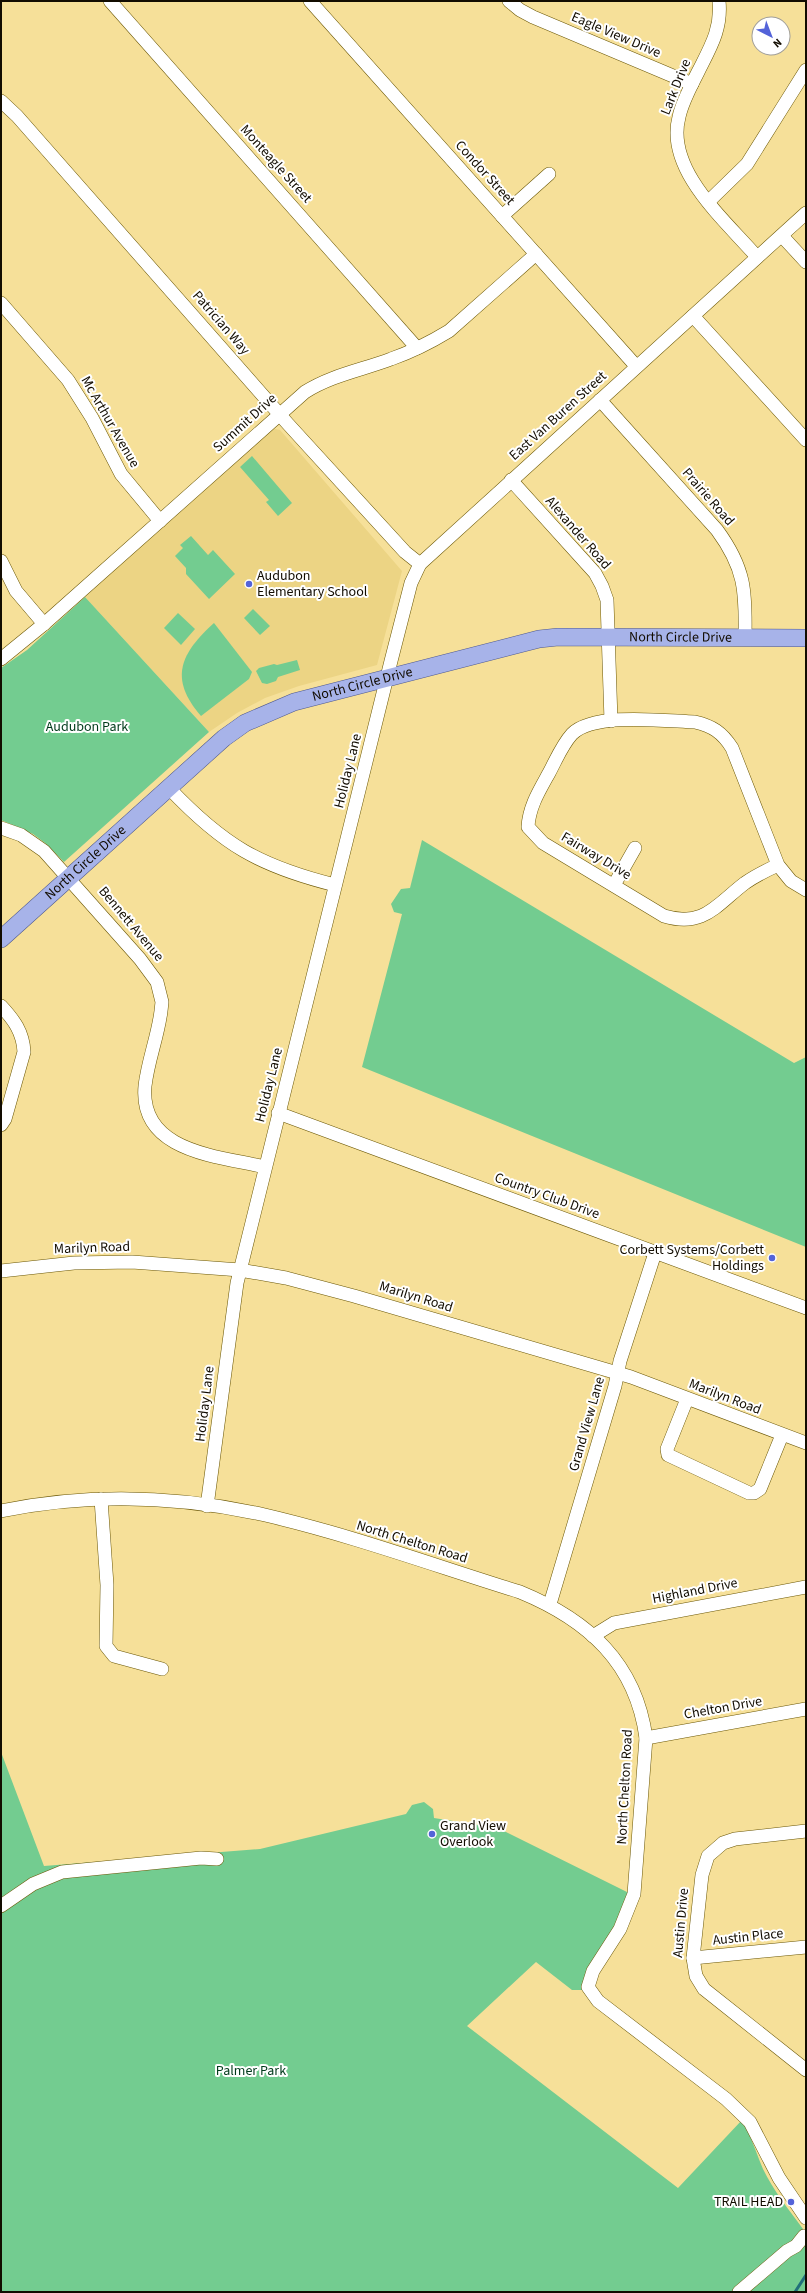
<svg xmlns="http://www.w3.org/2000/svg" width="807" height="2293" viewBox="0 0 807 2293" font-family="'Source Sans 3',sans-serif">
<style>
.built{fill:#ecd484}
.green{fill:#73cc90}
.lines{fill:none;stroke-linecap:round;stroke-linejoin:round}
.stream{stroke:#216f7a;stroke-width:3}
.minor-casing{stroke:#6b5705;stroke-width:14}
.major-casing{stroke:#4d578e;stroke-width:18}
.minor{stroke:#fff;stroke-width:13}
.major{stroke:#a7b3e9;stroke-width:17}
.poi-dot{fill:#5363d9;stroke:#fff;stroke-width:1.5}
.labels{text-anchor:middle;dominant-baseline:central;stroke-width:4;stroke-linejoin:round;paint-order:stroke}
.street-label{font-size:14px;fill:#120c00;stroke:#fff}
.poi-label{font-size:14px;fill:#120c00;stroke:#fff;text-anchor:start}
.park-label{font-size:14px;fill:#003b1b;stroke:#fff}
</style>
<rect width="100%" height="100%" fill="#f6e099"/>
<polygon class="built" points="275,429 280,430 402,571 377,665 299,686 265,698 237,713 209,732 85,597 270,430"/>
<g class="green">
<polygon points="252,456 292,503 278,516 266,502 269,500 240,467"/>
<polygon points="191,536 208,555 213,550 235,574 209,599 186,574 186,568 175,556 183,548 180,545"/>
<polygon points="85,597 209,732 64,862 45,843 33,834 1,820 1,668 27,650"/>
<polygon points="253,609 270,626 260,635 244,618"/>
<polygon points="178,613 195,629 181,645 164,628"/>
<path d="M214 623 252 672 249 679 201 716C168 678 181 653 214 623Z"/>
<polygon points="297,660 300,670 278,677 276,681 267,684 262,683 256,671 259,668 274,664 277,665"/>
<polygon points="422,840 794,1063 806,1057 806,1247 362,1067 402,914 394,912 391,904 401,889 410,888"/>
<path d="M1 1752 44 1866 260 1849 406 1814 412 1805 424 1802 433 1809 434 1818 498 1828 629 1893V1900L584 1990H572L536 1962 467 2026 678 2188 742 2120C751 2136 756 2152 763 2169 773 2190 789 2210 803 2229L806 2231V2292H1Z"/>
</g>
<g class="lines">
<polyline class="stream" points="795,2292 806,2275"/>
<defs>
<g id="minor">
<polyline points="110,1 417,348"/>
<polyline points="310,1 636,366"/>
<polyline points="509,1 520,10 533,17 692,84"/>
<path d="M719 1C722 29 710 48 698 72 691 86 682 102 679 117 665 170 726 221 757 257"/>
<polyline points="1,101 17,116 288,424 405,552 420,564"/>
<polyline points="709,201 747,164 806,70"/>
<polyline points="502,216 549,174"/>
<polyline points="782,236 806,262"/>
<polyline points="1,303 68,380 92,418 121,474 160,521"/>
<polyline points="693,316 806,440"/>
<path d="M600 400 717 530C745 568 746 591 745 637"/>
<polyline points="511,480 595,573 602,586 607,600 611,721"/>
<polyline points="1,561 16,591 44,624"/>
<path d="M1 659 44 624 305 392C332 375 362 370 391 359 411 352 431 342 449 331L536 254"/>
<path d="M169 788C223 845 259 866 335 885"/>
<path d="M1 828 21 835 44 851 140 959 157 982 162 1002 161 1011C158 1036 148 1060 145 1086 139 1152 218 1156 265 1167"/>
<path d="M778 865C767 870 755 876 745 883 716 905 704 928 664 916L543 843 528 827C529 807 539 791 549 773 556 760 562 745 572 734 594 712 665 721 695 722 712 726 722 732 732 748L778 865 791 881 806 890"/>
<polyline points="614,885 635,848"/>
<path d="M1 1006C14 1020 23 1032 24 1052L5 1119 1 1125"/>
<polyline points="278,1113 806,1308"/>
<polyline points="1,1271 74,1263 132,1262 240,1270 286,1278 354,1296 631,1377 806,1443"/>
<polyline points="687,1399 667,1449 668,1455 749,1493 754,1493 760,1489 782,1435"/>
<polyline points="101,1499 107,1585 106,1646 114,1656 162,1669"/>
<polyline points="207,1506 237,1283 391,661 411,583 420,564 806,213"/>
<path d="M1 1511C88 1493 179 1496 265 1515 351 1535 436 1566 520 1592 588 1620 636 1663 646 1738L634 1894 620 1929 593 1971 588 1987 598 2001 726 2099 750 2122 779 2178 806 2218"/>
<polyline points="550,1604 615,1386 620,1361 655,1253"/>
<polyline points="593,1636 614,1623 806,1587"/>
<polyline points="646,1738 806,1709"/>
<polyline points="806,1831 735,1839 723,1843 708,1856 702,1875 693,1958 696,1976 704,1989 806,2070"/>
<polyline points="1,1906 33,1884 62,1872 201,1858 217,1859"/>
<polyline points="693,1958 806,1947"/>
<polyline points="739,2292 787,2251 796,2246 804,2236"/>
</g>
<g id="major">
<path id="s1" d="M1 939 224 738 245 723 294 702 539 639 558 637 806 638"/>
</g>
</defs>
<use href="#minor" class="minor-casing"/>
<use href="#major" class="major-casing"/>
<use href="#minor" class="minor"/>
<use href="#major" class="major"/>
</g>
<g class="poi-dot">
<circle cx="249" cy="584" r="4"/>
<circle cx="772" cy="1258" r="4"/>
<circle cx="432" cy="1834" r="4"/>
<circle cx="791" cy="2202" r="4"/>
</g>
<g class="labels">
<g class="street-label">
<text transform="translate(616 35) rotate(23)">Eagle View Drive</text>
<text transform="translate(676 87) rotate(-68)">Lark Drive</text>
<text transform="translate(276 164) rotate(48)">Monteagle Street</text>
<text transform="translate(485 173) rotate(48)">Condor Street</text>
<text transform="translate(221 323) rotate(49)">Patrician Way</text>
<text transform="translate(558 416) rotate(-42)">East Van Buren Street</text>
<text transform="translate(110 422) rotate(60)">Mc Arthur Avenue</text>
<text transform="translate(245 423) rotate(-42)">Summit Drive</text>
<text transform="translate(708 497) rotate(49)">Prairie Road</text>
<text transform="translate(578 533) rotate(49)">Alexander Road</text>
<text stroke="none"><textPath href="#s1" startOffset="774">North Circle Drive</textPath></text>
<text stroke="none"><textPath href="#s1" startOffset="450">North Circle Drive</textPath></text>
<text transform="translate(348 771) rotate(-76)">Holiday Lane</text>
<text transform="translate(596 856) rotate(31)">Fairway Drive</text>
<text stroke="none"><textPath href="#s1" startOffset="114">North Circle Drive</textPath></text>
<text transform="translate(131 924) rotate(50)">Bennett Avenue</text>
<text transform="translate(269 1085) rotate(-76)">Holiday Lane</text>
<text transform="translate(547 1196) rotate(20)">Country Club Drive</text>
<text transform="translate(92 1248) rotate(-2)">Marilyn Road</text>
<text transform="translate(416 1297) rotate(17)">Marilyn Road</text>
<text transform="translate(725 1397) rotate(21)">Marilyn Road</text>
<text transform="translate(205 1404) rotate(-83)">Holiday Lane</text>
<text transform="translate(587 1424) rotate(-74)">Grand View Lane</text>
<text transform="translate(412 1542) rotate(17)">North Chelton Road</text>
<text transform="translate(695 1591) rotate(-11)">Highland Drive</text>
<text transform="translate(723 1708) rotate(-10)">Chelton Drive</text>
<text transform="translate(625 1787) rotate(-87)">North Chelton Road</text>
<text transform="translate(681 1923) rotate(-85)">Austin Drive</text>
<text transform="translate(748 1937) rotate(-6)">Austin Place</text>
</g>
<g class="poi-label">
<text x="257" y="576">Audubon<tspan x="257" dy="16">Elementary School</tspan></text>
<text x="764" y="1250" text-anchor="end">Corbett Systems/Corbett<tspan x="764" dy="16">Holdings</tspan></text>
<text x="440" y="1826">Grand View<tspan x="440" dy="16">Overlook</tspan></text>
<text x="783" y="2202" text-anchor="end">TRAIL HEAD</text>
</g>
<g class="park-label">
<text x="87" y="727">Audubon Park</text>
<text x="251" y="2071">Palmer Park</text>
</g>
</g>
<rect width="807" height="2293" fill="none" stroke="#120c00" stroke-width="4"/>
<g transform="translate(771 36) rotate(138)"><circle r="19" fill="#ffffff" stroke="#a09e99"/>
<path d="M0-3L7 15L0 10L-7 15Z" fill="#5363d9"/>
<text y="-6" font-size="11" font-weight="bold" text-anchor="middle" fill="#120c00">N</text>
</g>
</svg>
